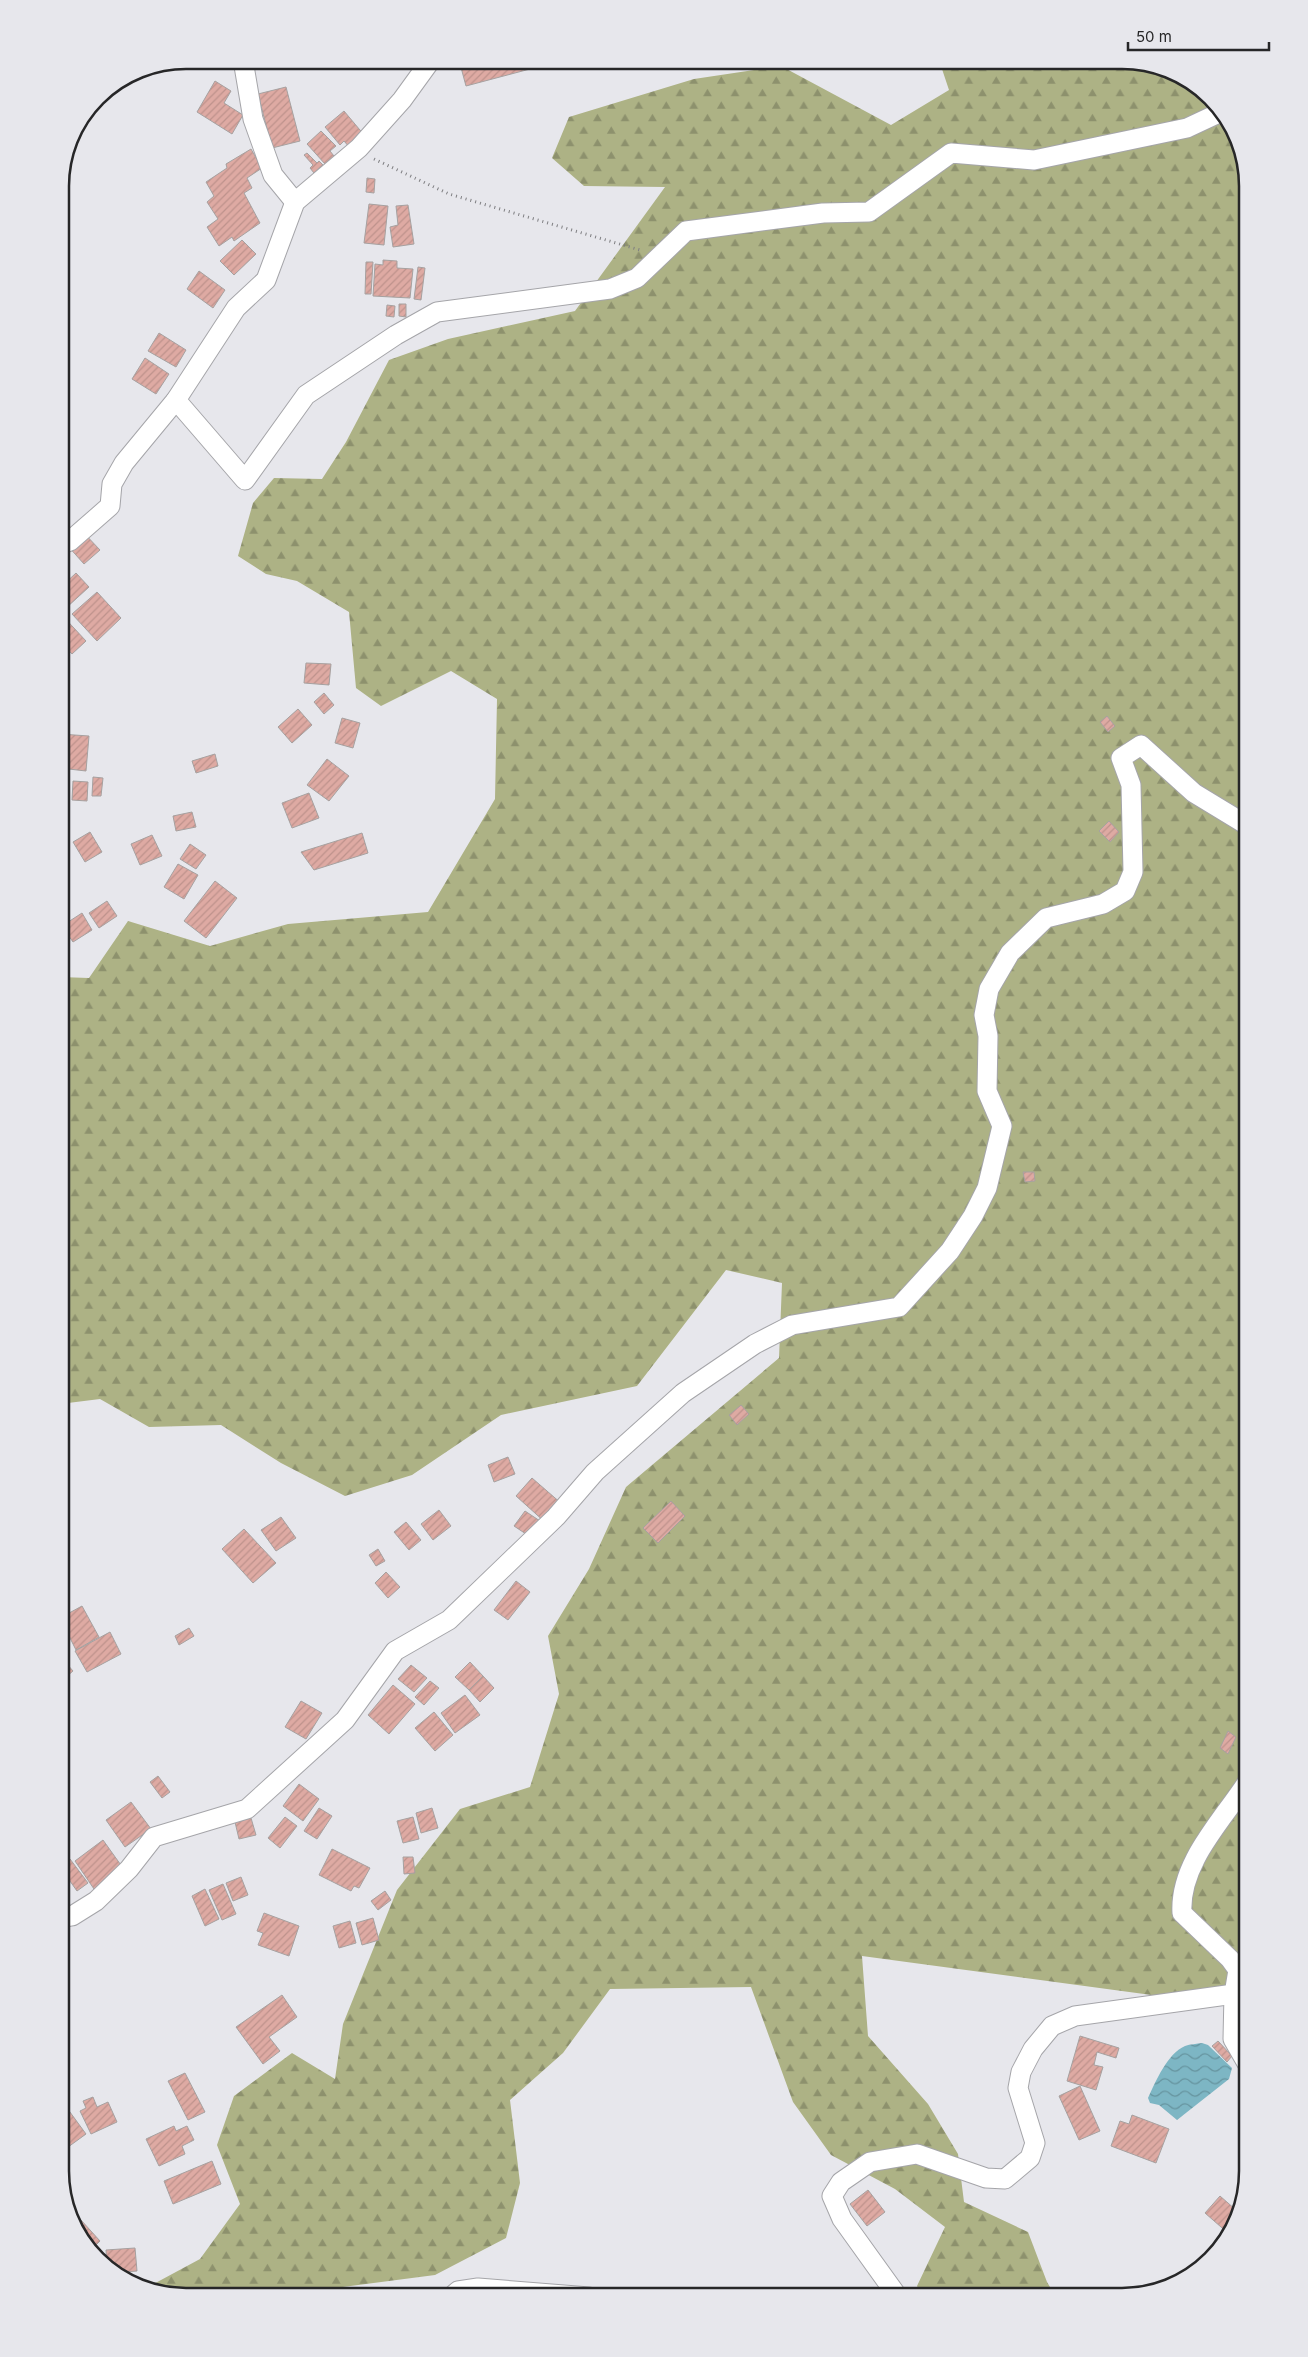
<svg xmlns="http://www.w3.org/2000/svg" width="1308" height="2357" viewBox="0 0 1308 2357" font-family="Inter,sans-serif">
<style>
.forest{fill:url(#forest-firs)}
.water{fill:url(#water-waves)}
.building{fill:url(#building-hatch);stroke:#a6a1a0}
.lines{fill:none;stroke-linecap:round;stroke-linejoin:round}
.minor-casing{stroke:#a5a5a9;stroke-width:21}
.path{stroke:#7e7e81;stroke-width:3;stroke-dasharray:1 4;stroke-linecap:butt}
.minor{stroke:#fff;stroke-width:19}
.rim{fill:none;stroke:#272728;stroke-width:2.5}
</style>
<defs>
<pattern id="forest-firs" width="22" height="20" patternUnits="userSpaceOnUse" patternTransform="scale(1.25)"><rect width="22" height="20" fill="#adb285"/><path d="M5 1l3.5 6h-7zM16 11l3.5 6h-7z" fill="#8d916d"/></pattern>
<pattern id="water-waves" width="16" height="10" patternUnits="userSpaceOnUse" patternTransform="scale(1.25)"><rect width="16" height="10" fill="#7db6c4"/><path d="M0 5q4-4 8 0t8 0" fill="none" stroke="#66949f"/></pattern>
<pattern id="building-hatch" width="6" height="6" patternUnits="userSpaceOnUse" patternTransform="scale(1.25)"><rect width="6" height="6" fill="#deaaa3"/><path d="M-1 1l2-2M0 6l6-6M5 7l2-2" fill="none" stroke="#be928c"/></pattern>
</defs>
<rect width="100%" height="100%" fill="#e7e7ec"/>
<polygon class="forest" points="939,60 1131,60 1199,86 1238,137 1248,186 1248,2008 862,1956 868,2036 928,2104 958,2154 964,2202 1028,2232 1047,2282 1056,2297 922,2297 917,2286 945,2227 895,2189 831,2155 793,2102 751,1987 610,1989 563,2053 510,2100 520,2183 506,2238 435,2275 266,2297 178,2297 148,2287 200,2259 240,2204 217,2145 234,2096 292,2053 335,2079 343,2024 397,1890 460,1809 530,1787 559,1694 548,1636 589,1569 626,1487 779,1358 782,1283 726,1270 637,1386 501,1415 412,1475 345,1496 281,1463 221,1425 149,1427 100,1399 60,1404 60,977 89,978 128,921 210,946 288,924 428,912 495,799 497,699 451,671 381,706 356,688 349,612 297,581 266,574 238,556 253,503 274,478 322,479 346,442 389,360 448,339 575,311 665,187 584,186 552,158 569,117 694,79 781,66 891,125 949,90"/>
<path class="water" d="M1202 2043 1208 2045 1232 2068 1229 2079 1177 2120 1159 2105 1150 2103 1148 2098C1156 2081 1167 2054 1185 2046 1190 2044 1197 2044 1202 2043Z"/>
<g class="building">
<polygon points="184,60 202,60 184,63"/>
<polygon points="265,60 279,60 276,66"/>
<polygon points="459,60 543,60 545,65 466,86"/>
<polygon points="641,60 651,60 652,66 642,67"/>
<polygon points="654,60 690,60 690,62 653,61"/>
<polygon points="215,81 231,91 224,103 243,115 232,134 197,112"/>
<polygon points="286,87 300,141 272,148 258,94"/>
<polygon points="344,111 365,136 350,148 344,141 340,145 325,127"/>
<polygon points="321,131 336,146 330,151 334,156 325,164 307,144"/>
<polygon points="251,149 262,168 247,178 252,188 244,193 260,223 234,241 232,237 219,246 207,227 218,219 207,202 214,196 206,182 227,168 226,164"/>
<polygon points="307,153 317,163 319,161 323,165 314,173 310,168 313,165 304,155"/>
<polygon points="367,178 375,179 374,193 366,192"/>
<polygon points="369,204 388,206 384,245 364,243"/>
<polygon points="408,205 414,244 393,247 390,227 398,225 396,206"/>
<polygon points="242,240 256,254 234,275 220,261"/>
<polygon points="383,260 397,261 397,268 413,269 410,298 373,296 375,264 383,265"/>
<polygon points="366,262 373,262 371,294 365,294"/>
<polygon points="418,267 425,268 421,300 414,299"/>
<polygon points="199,271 225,290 213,308 187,289"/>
<polygon points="399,304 406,304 406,317 399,316"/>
<polygon points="387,305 395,306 394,317 386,316"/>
<polygon points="159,333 186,350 176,367 148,351"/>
<polygon points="145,358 169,374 156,394 132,379"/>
<polygon points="82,531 100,550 84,564 67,545"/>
<polygon points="60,569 68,578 60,585"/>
<polygon points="76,573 89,587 66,608 60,601 60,588"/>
<polygon points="97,592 121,618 97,641 72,614"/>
<polygon points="60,613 86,641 72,654 60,641"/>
<polygon points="306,663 331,664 329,685 304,683"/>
<polygon points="324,693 334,705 324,714 314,702"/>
<polygon points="298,709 312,725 292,743 278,727"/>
<polygon points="1107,716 1115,726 1108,732 1100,722"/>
<polygon points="342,718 360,723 353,748 335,743"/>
<polygon points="60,734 89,736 86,771 60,768"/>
<polygon points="215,754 218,766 196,773 192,761"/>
<polygon points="327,759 349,776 329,801 307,785"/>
<polygon points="93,777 103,778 101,796 92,796"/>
<polygon points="73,781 88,782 87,801 72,800"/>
<polygon points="309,793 319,818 292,828 282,803"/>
<polygon points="192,812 196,827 176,831 173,816"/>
<polygon points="1109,821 1119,832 1110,842 1099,831"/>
<polygon points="90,832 102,852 85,862 73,842"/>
<polygon points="362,833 368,853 314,870 301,852"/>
<polygon points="152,835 162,856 140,865 131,844"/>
<polygon points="190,844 206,855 196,869 180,859"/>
<polygon points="178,864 198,875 184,899 164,887"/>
<polygon points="215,881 237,898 206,938 184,921"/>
<polygon points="107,901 117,916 99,928 89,913"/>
<polygon points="82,913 92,930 73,942 62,926"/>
<polygon points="1023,1172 1034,1172 1035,1181 1025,1182"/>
<polygon points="741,1405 749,1414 737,1425 729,1415"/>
<polygon points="508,1457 515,1474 494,1482 488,1465"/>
<polygon points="532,1478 562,1504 546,1523 516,1496"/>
<polygon points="671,1501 685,1516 658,1543 643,1528"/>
<polygon points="439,1510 451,1526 433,1540 421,1524"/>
<polygon points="525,1511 540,1521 529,1536 514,1526"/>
<polygon points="281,1517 296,1538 276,1551 261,1530"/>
<polygon points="406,1522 421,1540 409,1550 394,1532"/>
<polygon points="244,1529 276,1563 253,1583 222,1549"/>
<polygon points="378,1549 385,1561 376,1566 369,1555"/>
<polygon points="386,1572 400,1587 388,1598 375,1583"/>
<polygon points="516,1581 530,1592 508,1620 494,1610"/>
<polygon points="82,1606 99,1637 76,1650 60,1618"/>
<polygon points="189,1628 194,1636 179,1645 175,1636"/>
<polygon points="110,1632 121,1654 87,1672 75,1651"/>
<polygon points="60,1656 73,1671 60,1682"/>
<polygon points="470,1662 483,1676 469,1690 455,1677"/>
<polygon points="411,1665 427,1678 414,1692 398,1679"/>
<polygon points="483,1676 494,1688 480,1702 469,1690"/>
<polygon points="430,1681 439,1688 424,1705 415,1697"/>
<polygon points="393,1685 415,1704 389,1734 368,1715"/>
<polygon points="465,1695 480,1715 455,1733 441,1713"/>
<polygon points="301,1701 322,1713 306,1739 285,1727"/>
<polygon points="434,1712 453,1735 435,1751 415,1728"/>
<polygon points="1228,1731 1236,1737 1228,1754 1220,1748"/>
<polygon points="158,1776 170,1792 162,1798 150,1782"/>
<polygon points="299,1784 319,1799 303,1821 283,1806"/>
<polygon points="131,1802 151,1829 125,1847 106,1820"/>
<polygon points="319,1808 332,1816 317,1839 304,1831"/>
<polygon points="432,1808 438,1828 421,1833 416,1813"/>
<polygon points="285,1817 297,1826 280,1848 268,1838"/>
<polygon points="413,1817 419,1839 403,1843 397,1821"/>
<polygon points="251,1818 256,1835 239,1839 235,1822"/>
<polygon points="103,1840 123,1868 94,1889 75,1861"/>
<polygon points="332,1849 370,1868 359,1888 354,1886 351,1891 319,1875"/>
<polygon points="403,1857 413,1857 415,1873 404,1874"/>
<polygon points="70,1859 88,1883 77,1891 60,1867"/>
<polygon points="241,1877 248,1895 233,1901 226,1883"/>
<polygon points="223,1884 236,1914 222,1920 209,1890"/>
<polygon points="205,1889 219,1919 205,1926 192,1896"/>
<polygon points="385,1891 391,1900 378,1910 371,1901"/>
<polygon points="264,1913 299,1926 289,1956 258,1945 263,1933 257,1931"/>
<polygon points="373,1918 379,1940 362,1945 356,1923"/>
<polygon points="350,1921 356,1943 339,1948 333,1926"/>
<polygon points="282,1995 297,2017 269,2037 280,2051 263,2064 236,2027"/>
<polygon points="1080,2036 1119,2048 1116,2058 1097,2052 1094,2065 1103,2067 1096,2090 1067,2081"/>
<polygon points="1218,2041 1232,2056 1227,2062 1212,2046"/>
<polygon points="185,2073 205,2112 188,2120 168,2081"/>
<polygon points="1080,2086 1100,2131 1079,2140 1059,2096"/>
<polygon points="93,2097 97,2107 108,2102 117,2122 91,2134 80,2111 86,2108 83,2101"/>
<polygon points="67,2108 86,2134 64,2150 60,2145 60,2113"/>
<polygon points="1132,2115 1169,2129 1156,2163 1111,2146 1120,2121 1129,2124"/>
<polygon points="174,2126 176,2131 187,2126 194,2140 182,2146 185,2154 159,2166 146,2139"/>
<polygon points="212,2161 221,2184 173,2204 164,2181"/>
<polygon points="61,2178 66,2179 64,2191"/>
<polygon points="868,2190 885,2212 867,2226 850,2204"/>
<polygon points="1220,2196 1236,2210 1229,2234 1205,2213"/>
<polygon points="81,2220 100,2241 93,2248 75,2226"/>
<polygon points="135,2248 137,2271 113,2273 107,2265 106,2250"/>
</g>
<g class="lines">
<defs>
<g id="minor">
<polyline points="243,60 253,119 273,175 295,202"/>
<polyline points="176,400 245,480 306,395 396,335 437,312 610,289 637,278 686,231 823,213 869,212 951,153 1034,160 1187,128 1219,113"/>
<polyline points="60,545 70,541 110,506 112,484 124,463 176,400 236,308 266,280 295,202 359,148 402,100 431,60"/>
<polyline points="60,1918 72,1916 96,1901 129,1869 154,1837 247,1809 345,1720 395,1651 449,1620 556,1517 595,1472 683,1393 755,1344 792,1325 899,1307 950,1251 973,1216 987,1188 1002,1126 987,1091 988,1036 984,1015 989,989 1010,953 1046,918 1103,904 1125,891 1133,872 1131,785 1121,758 1141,745 1194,793 1245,824"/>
<path d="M1248 2065 1233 2039 1234 1994 1238 1970 1230 1959 1182 1913C1179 1863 1223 1820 1248 1781"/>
<polyline points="451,2297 458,2291 478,2288 589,2297"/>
<polyline points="898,2297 842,2219 832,2196 841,2182 870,2162 917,2154 986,2178 1005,2179 1030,2158 1035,2143 1018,2088 1021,2072 1033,2049 1052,2026 1075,2016 1234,1994"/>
</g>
</defs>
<use href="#minor" class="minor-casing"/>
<polyline class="path" points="374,159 449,194 640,250"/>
<use href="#minor" class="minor"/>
</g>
<path d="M0 0H1308V2357H0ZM186 69H1122A117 117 0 0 1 1239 186V2171A117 117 0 0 1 1122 2288H186A117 117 0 0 1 69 2171V186A117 117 0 0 1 186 69Z" fill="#e7e7ec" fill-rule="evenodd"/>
<path class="rim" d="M186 69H1122A117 117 0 0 1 1239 186V2171A117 117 0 0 1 1122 2288H186A117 117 0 0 1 69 2171V186A117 117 0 0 1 186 69Z"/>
<path d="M1128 42v8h141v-8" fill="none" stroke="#272728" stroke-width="2.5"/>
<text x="1136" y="42" font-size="15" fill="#272728" stroke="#e7e7ec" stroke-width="4" paint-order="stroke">50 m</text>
</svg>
